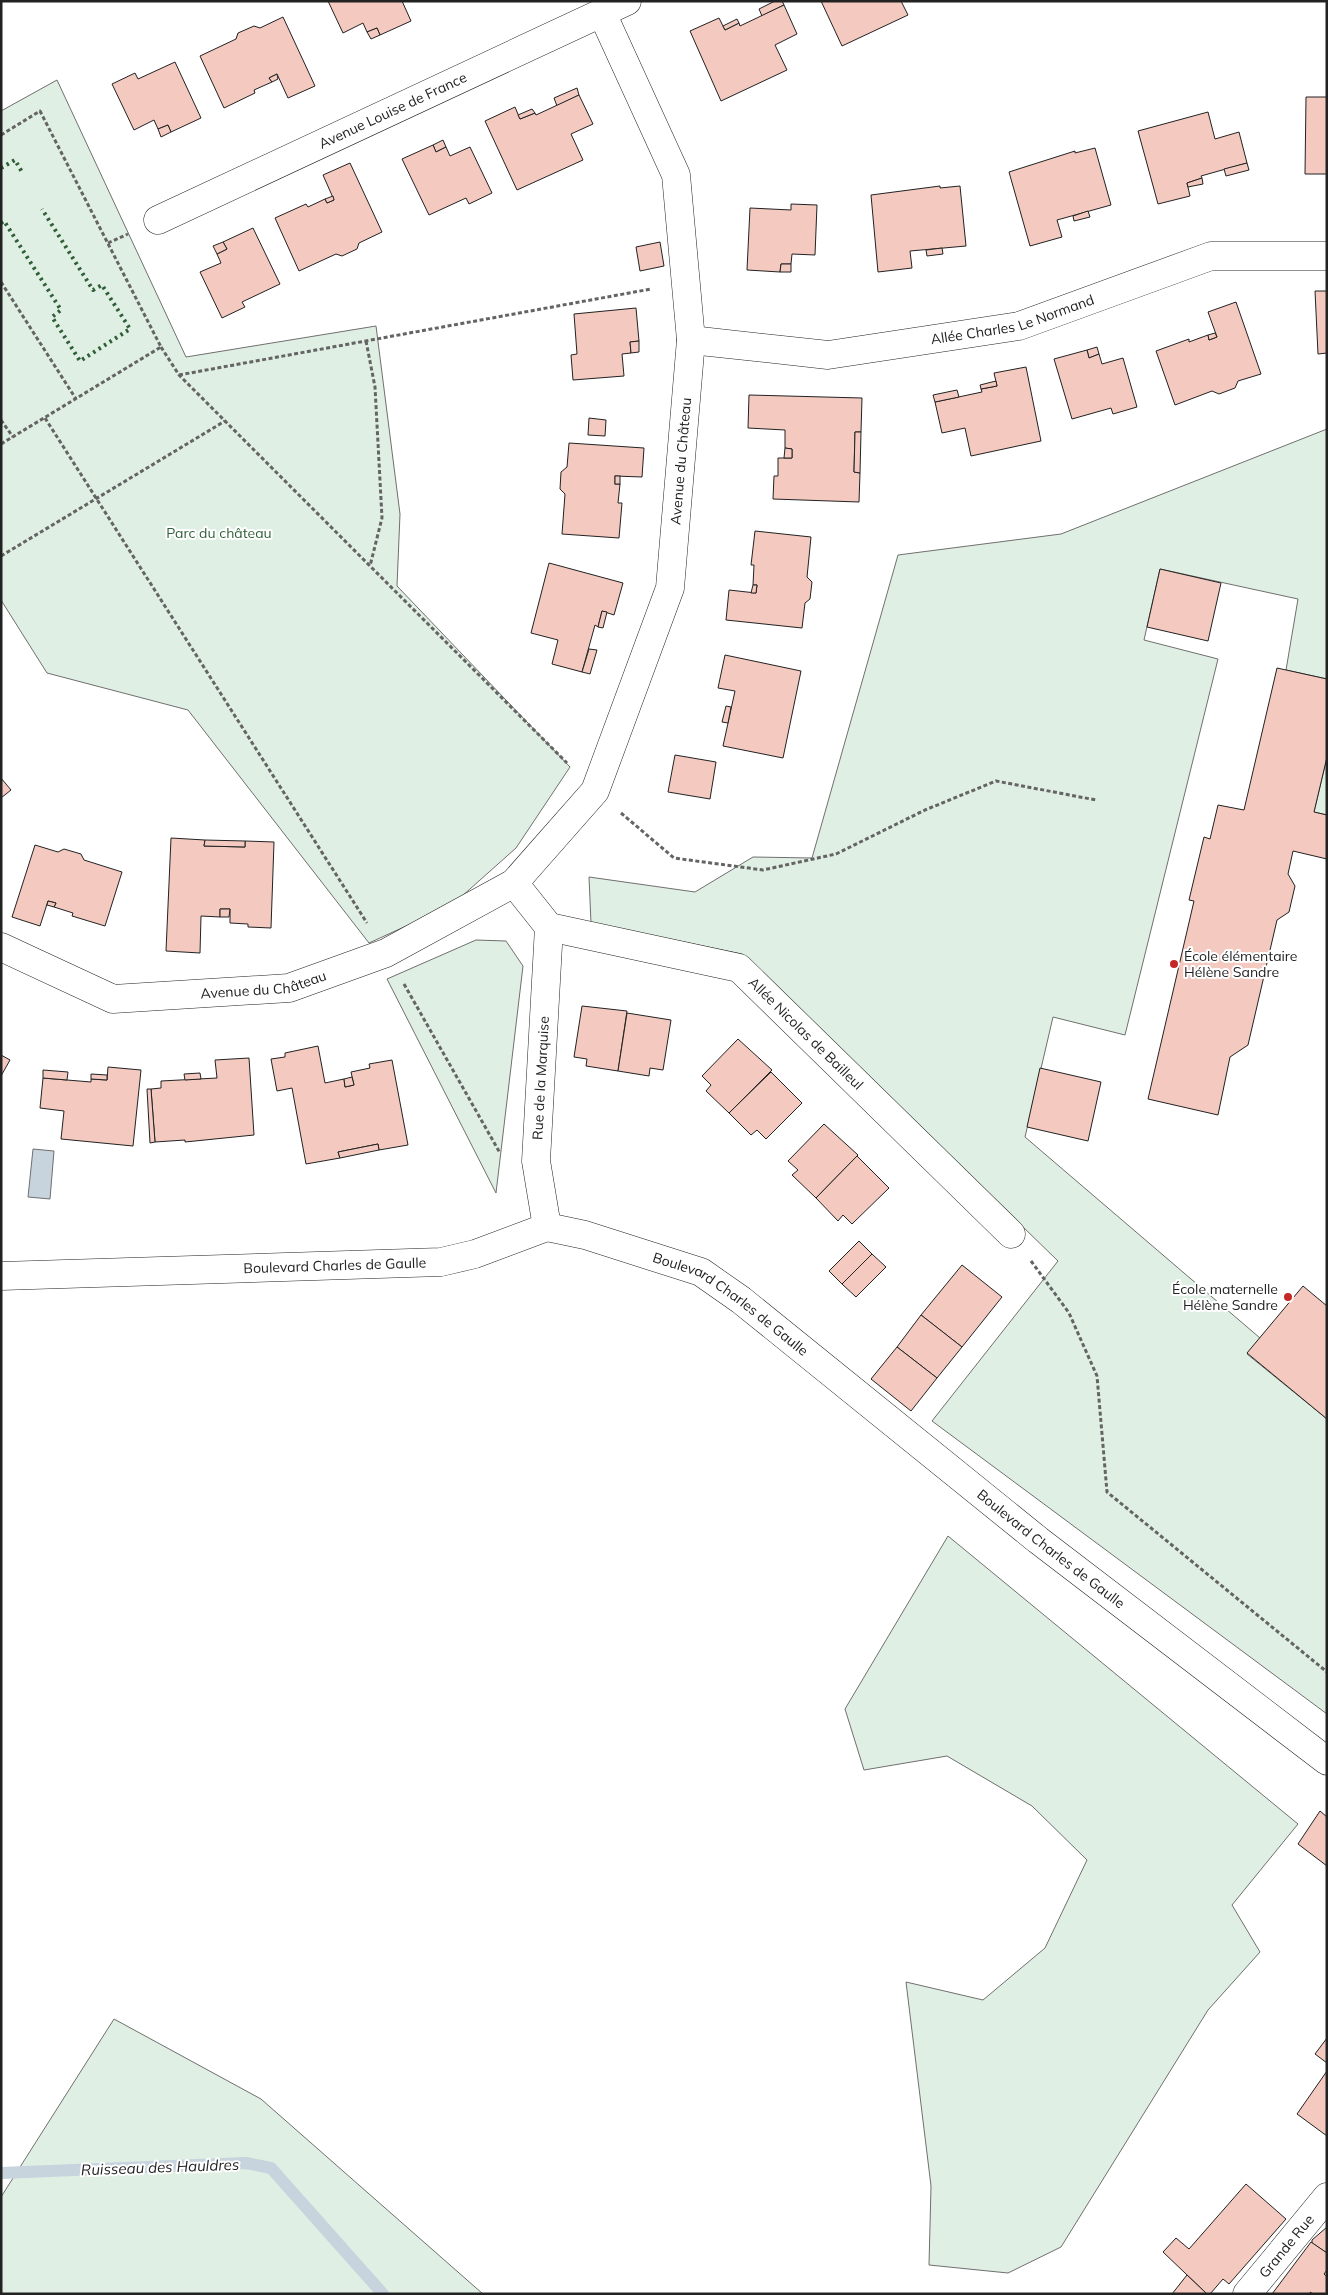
<svg xmlns="http://www.w3.org/2000/svg" width="1328" height="2295" viewBox="0 0 1328 2295" font-family="Mulish,sans-serif">
<style>
.green{fill:#e0efe3;stroke:#6f6f6f}
.water{fill:#c7d3dd;stroke:#6f6f6f}
.lines{fill:none;stroke-linecap:round;stroke-linejoin:round}
.stream{stroke:#c7d3dd;stroke-width:12}
.building{fill:#f3c9c0;stroke:#222}
.minor-casing{stroke:#222;stroke-width:29}
.tertiary-casing{stroke:#222;stroke-width:29}
.path{stroke:#646464;stroke-width:3;stroke-dasharray:4 2.5;stroke-linecap:butt}
.minor{stroke:#fff;stroke-width:28}
.tertiary{stroke:#fff;stroke-width:28}
.hedge{stroke:#2f5e38;stroke-width:4;stroke-dasharray:2.5 4;stroke-linecap:butt}
.poi-dot{fill:#c62828;stroke:#fff;stroke-width:2}
.labels{text-anchor:middle;dominant-baseline:central;stroke-width:4;stroke-linejoin:round;paint-order:stroke}
.street-label{font-size:14px;fill:#222;stroke:#fff}
.park-label{font-size:14px;fill:#2f5e38;stroke:#fff}
.poi-label{font-size:14px;fill:#222;stroke:#fff;text-anchor:start}
.water-label{font-size:15px;font-style:italic;fill:#222;stroke:#fff}
</style>
<rect width="100%" height="100%" fill="#fff"/>
<g class="green">
<polygon points="57,80 186,357 376,326 400,514 397,586 570,767 516,848 452,905 369,943 188,710 47,673 1,600 1,111"/>
<polygon points="1327,429 1327,679 1286,670 1298,599 1160,569 1144,640 1218,659 1125,1035 1053,1017 1025,1137 1260,1338 1247,1354 1327,1419 1327,1714 932,1421 1058,1261 742,954 591,923 589,877 695,892 753,857 812,858 898,555 1061,534"/>
<polygon points="1327,757 1327,815 1314,812"/>
<polygon points="476,940 506,941 523,966 496,1193 387,979"/>
<polygon points="948,1536 1298,1824 1232,1905 1260,1952 1208,2010 1061,2247 1008,2273 929,2265 931,2186 906,1982 983,2000 1045,1948 1087,1860 1032,1806 947,1756 864,1770 845,1709"/>
<polygon points="114,2019 261,2099 483,2294 1,2294 1,2197"/>
</g>
<polygon class="water" points="33,1149 54,1151 50,1199 28,1197"/>
<g class="lines">
<polyline class="stream" points="1,2173 246,2163 271,2168 383,2294"/>
</g>
<g class="building">
<polygon points="328,1 402,1 411,21 380,35 377,28 367,32 363,23 343,33"/>
<polygon points="775,1 782,1 784,5 762,16 759,9"/>
<polygon points="821,1 901,1 908,15 842,46"/>
<polygon points="784,5 797,34 775,45 787,70 721,101 690,31 719,18 725,30 739,23 740,26"/>
<polygon points="283,17 315,86 288,98 277,74 269,78 272,82 254,90 255,93 224,108 200,56 236,39 238,33 254,26 260,28"/>
<polygon points="737,19 739,23 725,30 723,26"/>
<polygon points="377,28 380,35 371,39 367,32"/>
<polygon points="175,62 201,118 171,132 168,125 158,129 154,120 134,130 112,84 135,73 138,79"/>
<polygon points="277,74 278,79 272,82 269,78"/>
<polygon points="577,88 579,95 557,106 554,98"/>
<polygon points="579,95 593,124 571,134 583,160 517,190 485,121 515,107 520,119 535,113 536,115"/>
<polygon points="1306,97 1327,97 1327,174 1305,174"/>
<polygon points="532,109 535,113 520,119 518,115"/>
<polygon points="1208,112 1215,139 1239,132 1247,163 1201,176 1202,178 1187,183 1190,196 1158,204 1138,131"/>
<polygon points="168,125 171,132 161,137 158,129"/>
<polygon points="443,140 446,147 436,152 433,145"/>
<polygon points="433,145 436,152 446,147 450,156 470,147 492,193 469,204 466,198 429,215 402,159"/>
<polygon points="1095,148 1111,205 1057,220 1062,237 1030,246 1009,172 1075,151 1075,153"/>
<polygon points="350,163 382,232 359,243 357,249 342,256 336,254 299,271 275,218 306,204 308,207 325,199 327,203 334,200 323,175"/>
<polygon points="1247,163 1249,170 1226,176 1224,169"/>
<polygon points="1202,178 1203,184 1188,187 1187,183"/>
<polygon points="940,186 940,188 960,186 966,246 910,251 912,268 878,272 871,195"/>
<polygon points="333,196 334,200 327,203 325,199"/>
<polygon points="791,204 817,205 815,255 792,254 791,264 781,264 780,272 747,270 750,208 791,210"/>
<polygon points="1088,211 1090,217 1074,221 1073,216"/>
<polygon points="253,228 280,284 242,302 245,307 222,318 200,272 221,263 217,254 227,249 223,242"/>
<polygon points="223,242 227,249 217,254 213,246"/>
<polygon points="660,242 664,266 640,271 636,247"/>
<polygon points="942,248 943,254 927,256 926,250"/>
<polygon points="781,264 791,264 791,272 780,272"/>
<polygon points="1315,291 1327,291 1327,353 1318,354"/>
<polygon points="1236,302 1261,374 1238,381 1235,388 1219,394 1212,391 1175,405 1156,351 1189,339 1189,342 1208,335 1209,340 1217,337 1208,312"/>
<polygon points="636,308 639,341 630,342 631,353 622,354 624,376 573,380 571,355 577,354 574,314"/>
<polygon points="1215,333 1217,337 1209,340 1208,335"/>
<polygon points="639,341 639,352 631,353 630,342"/>
<polygon points="1097,347 1099,354 1089,358 1087,350"/>
<polygon points="1087,350 1089,358 1099,354 1102,364 1123,358 1137,407 1113,414 1111,408 1072,419 1054,359"/>
<polygon points="1026,367 1041,441 971,456 965,428 942,433 935,402 982,392 981,389 997,386 994,373"/>
<polygon points="996,381 997,386 981,389 980,385"/>
<polygon points="957,390 959,397 935,402 933,395"/>
<polygon points="749,395 862,398 861,432 855,432 854,472 860,473 859,502 773,499 774,476 778,476 778,458 792,458 792,449 785,448 785,430 748,428"/>
<polygon points="589,418 606,420 605,436 588,435"/>
<polygon points="855,432 861,432 860,473 854,472"/>
<polygon points="569,443 644,448 642,477 615,476 615,484 620,484 618,503 622,503 619,538 562,534 565,494 560,489 561,472 567,467"/>
<polygon points="785,448 792,449 792,458 784,458"/>
<rect x="615" y="476" width="5" height="8"/>
<polygon points="755,531 811,537 807,577 812,582 810,599 805,603 802,628 726,620 729,590 756,593 757,585 753,585 754,565 751,565"/>
<polygon points="549,563 623,583 614,615 602,611 598,627 595,625 582,672 552,664 558,640 531,633"/>
<polygon points="1160,569 1221,583 1208,641 1147,627"/>
<polygon points="753,585 757,585 756,593 751,593"/>
<polygon points="602,611 607,612 603,628 598,627"/>
<polygon points="589,649 597,650 590,674 582,672"/>
<polygon points="725,655 801,671 783,758 723,746 735,691 718,688"/>
<polygon points="1277,668 1327,679 1327,757 1314,812 1327,815 1327,859 1293,851 1288,874 1295,886 1289,912 1277,920 1248,1045 1230,1057 1218,1115 1148,1099 1194,901 1189,900 1204,837 1210,839 1218,805 1244,810"/>
<polygon points="726,706 731,707 728,723 722,722"/>
<polygon points="675,755 716,762 710,799 668,792"/>
<polygon points="1,778 11,790 1,798"/>
<polygon points="171,838 205,840 204,846 245,847 245,841 274,842 271,928 248,927 248,924 230,923 230,909 220,909 220,917 201,916 200,953 166,951"/>
<polygon points="205,840 245,841 245,847 204,846"/>
<polygon points="35,845 58,852 64,849 81,854 84,860 122,872 105,926 72,916 73,913 54,907 56,903 48,901 40,926 12,917"/>
<polygon points="48,901 56,903 54,907 47,905"/>
<polygon points="220,909 230,909 229,917 220,917"/>
<polygon points="582,1006 627,1011 618,1071 586,1066 587,1059 574,1057"/>
<polygon points="627,1013 671,1020 663,1070 650,1068 649,1076 618,1071"/>
<polygon points="738,1039 772,1070 729,1113 706,1091 711,1085 702,1076"/>
<polygon points="318,1046 325,1083 344,1079 345,1087 354,1085 351,1072 370,1068 369,1064 392,1060 408,1145 379,1150 378,1144 338,1152 340,1158 306,1164 292,1088 277,1091 271,1059 285,1057 285,1053"/>
<polygon points="1,1055 10,1060 1,1076"/>
<polygon points="249,1058 254,1135 185,1142 185,1140 155,1142 151,1089 161,1088 161,1081 217,1078 215,1060"/>
<polygon points="108,1067 141,1070 133,1146 61,1139 64,1111 40,1108 43,1078 91,1082 91,1079 107,1080"/>
<polygon points="1040,1068 1101,1082 1088,1141 1027,1127"/>
<polygon points="43,1070 68,1072 67,1080 43,1078"/>
<polygon points="771,1072 802,1103 766,1139 757,1130 751,1135 729,1113"/>
<polygon points="200,1073 201,1079 185,1080 184,1074"/>
<polygon points="91,1074 107,1075 107,1080 91,1079"/>
<polygon points="352,1077 354,1085 345,1087 344,1079"/>
<polygon points="147,1089 151,1089 155,1142 150,1143"/>
<polygon points="824,1124 858,1155 816,1198 792,1175 798,1170 788,1161"/>
<polygon points="378,1144 379,1150 340,1158 338,1152"/>
<polygon points="857,1156 889,1188 852,1224 843,1215 838,1221 816,1198"/>
<polygon points="859,1241 872,1254 842,1284 829,1271"/>
<polygon points="872,1254 886,1267 856,1297 842,1284"/>
<polygon points="962,1265 1002,1297 962,1347 921,1315"/>
<polygon points="1303,1286 1327,1306 1327,1419 1247,1353"/>
<polygon points="921,1315 962,1347 937,1378 897,1347"/>
<polygon points="897,1347 937,1378 911,1411 871,1379"/>
<polygon points="1320,1811 1327,1817 1327,1866 1298,1844"/>
<polygon points="1327,2038 1327,2063 1315,2054"/>
<polygon points="1327,2071 1327,2136 1297,2114"/>
<polygon points="1246,2184 1286,2219 1229,2284 1223,2279 1210,2294 1207,2294 1163,2252 1176,2238 1189,2249"/>
<polygon points="1327,2227 1327,2253 1312,2243 1312,2240"/>
<polygon points="1311,2242 1327,2253 1327,2270 1324,2274 1327,2277 1327,2294 1313,2294 1310,2292 1311,2294 1272,2294"/>
<polygon points="1187,2275 1207,2294 1172,2294"/>
</g>
<g class="lines">
<defs>
<g id="minor">
<path id="s1" d="M158 220 627 1"/>
<path id="s2" d="M691 340 828 355 1019 326 1211 256H1327"/>
<polyline points="514,883 549,927"/>
<path id="s3" d="M549 927 739 968 1011 1234"/>
<path id="s4" d="M1 947 113 999 289 988 386 953 514 883 595 791 670 588 691 340 676 175 602 13"/>
<path id="s5" d="M547 1227 536 1161 549 927"/>
<path id="s6" d="M1 1276 441 1262 475 1254 547 1227 585 1235 701 1272 741 1300 1038 1540 1327 1761"/>
</g>
<g id="tertiary">
<path id="s7" d="M1247 2294 1327 2197"/>
</g>
</defs>
<use href="#minor" class="minor-casing"/>
<use href="#tertiary" class="tertiary-casing"/>
<g class="path">
<polyline points="1,135 40,111 161,347 1,444"/>
<polyline points="108,243 128,234"/>
<polyline points="1,282 76,399"/>
<polyline points="366,341 375,387 382,518 370,566"/>
<polyline points="161,347 179,375 567,763"/>
<polyline points="179,375 651,289"/>
<polyline points="45,418 367,923"/>
<polyline points="1,420 13,437"/>
<polyline points="1,556 225,421"/>
<polyline points="621,813 674,858 763,870 836,854 925,810 996,781 1096,800"/>
<polyline points="404,984 500,1153"/>
<polyline points="1031,1261 1069,1313 1097,1376 1107,1492 1327,1672"/>
</g>
<use href="#minor" class="minor"/>
<use href="#tertiary" class="tertiary"/>
<g class="hedge">
<polyline points="1,168 15,160 22,172"/>
<polyline points="1,223 4,221 61,310 52,317 80,361 130,329 102,285 93,290 42,209"/>
</g>
</g>
<g class="poi-dot">
<circle cx="1174" cy="964" r="5"/>
<circle cx="1288" cy="1297" r="5"/>
</g>
<g class="labels">
<g class="street-label">
<text stroke="none"><textPath href="#s1" startOffset="259">Avenue Louise de France</textPath></text>
<text stroke="none"><textPath href="#s2" startOffset="326">Allée Charles Le Normand</textPath></text>
<text stroke="none"><textPath href="#s4" startOffset="1015">Avenue du Château</textPath></text>
<text stroke="none"><textPath href="#s4" startOffset="275">Avenue du Château</textPath></text>
<text stroke="none"><textPath href="#s3" startOffset="288">Allée Nicolas de Bailleul</textPath></text>
<text stroke="none"><textPath href="#s5" startOffset="150">Rue de la Marquise</textPath></text>
<text stroke="none"><textPath href="#s6" startOffset="334">Boulevard Charles de Gaulle</textPath></text>
<text stroke="none"><textPath href="#s6" startOffset="754">Boulevard Charles de Gaulle</textPath></text>
<text stroke="none"><textPath href="#s6" startOffset="1159">Boulevard Charles de Gaulle</textPath></text>
<text stroke="none"><textPath href="#s7" startOffset="62">Grande Rue</textPath></text>
</g>
<g class="park-label">
<text x="219" y="533">Parc du château</text>
</g>
<g class="poi-label">
<text x="1184" y="956">École élémentaire<tspan x="1184" dy="16">Hélène Sandre</tspan></text>
<text x="1278" y="1289" text-anchor="end">École maternelle<tspan x="1278" dy="16">Hélène Sandre</tspan></text>
</g>
<g class="water-label">
<text transform="translate(160 2167) rotate(-2)">Ruisseau des Hauldres</text>
</g>
</g>
<rect width="1328" height="2295" fill="none" stroke="#222222" stroke-width="5"/>
</svg>
